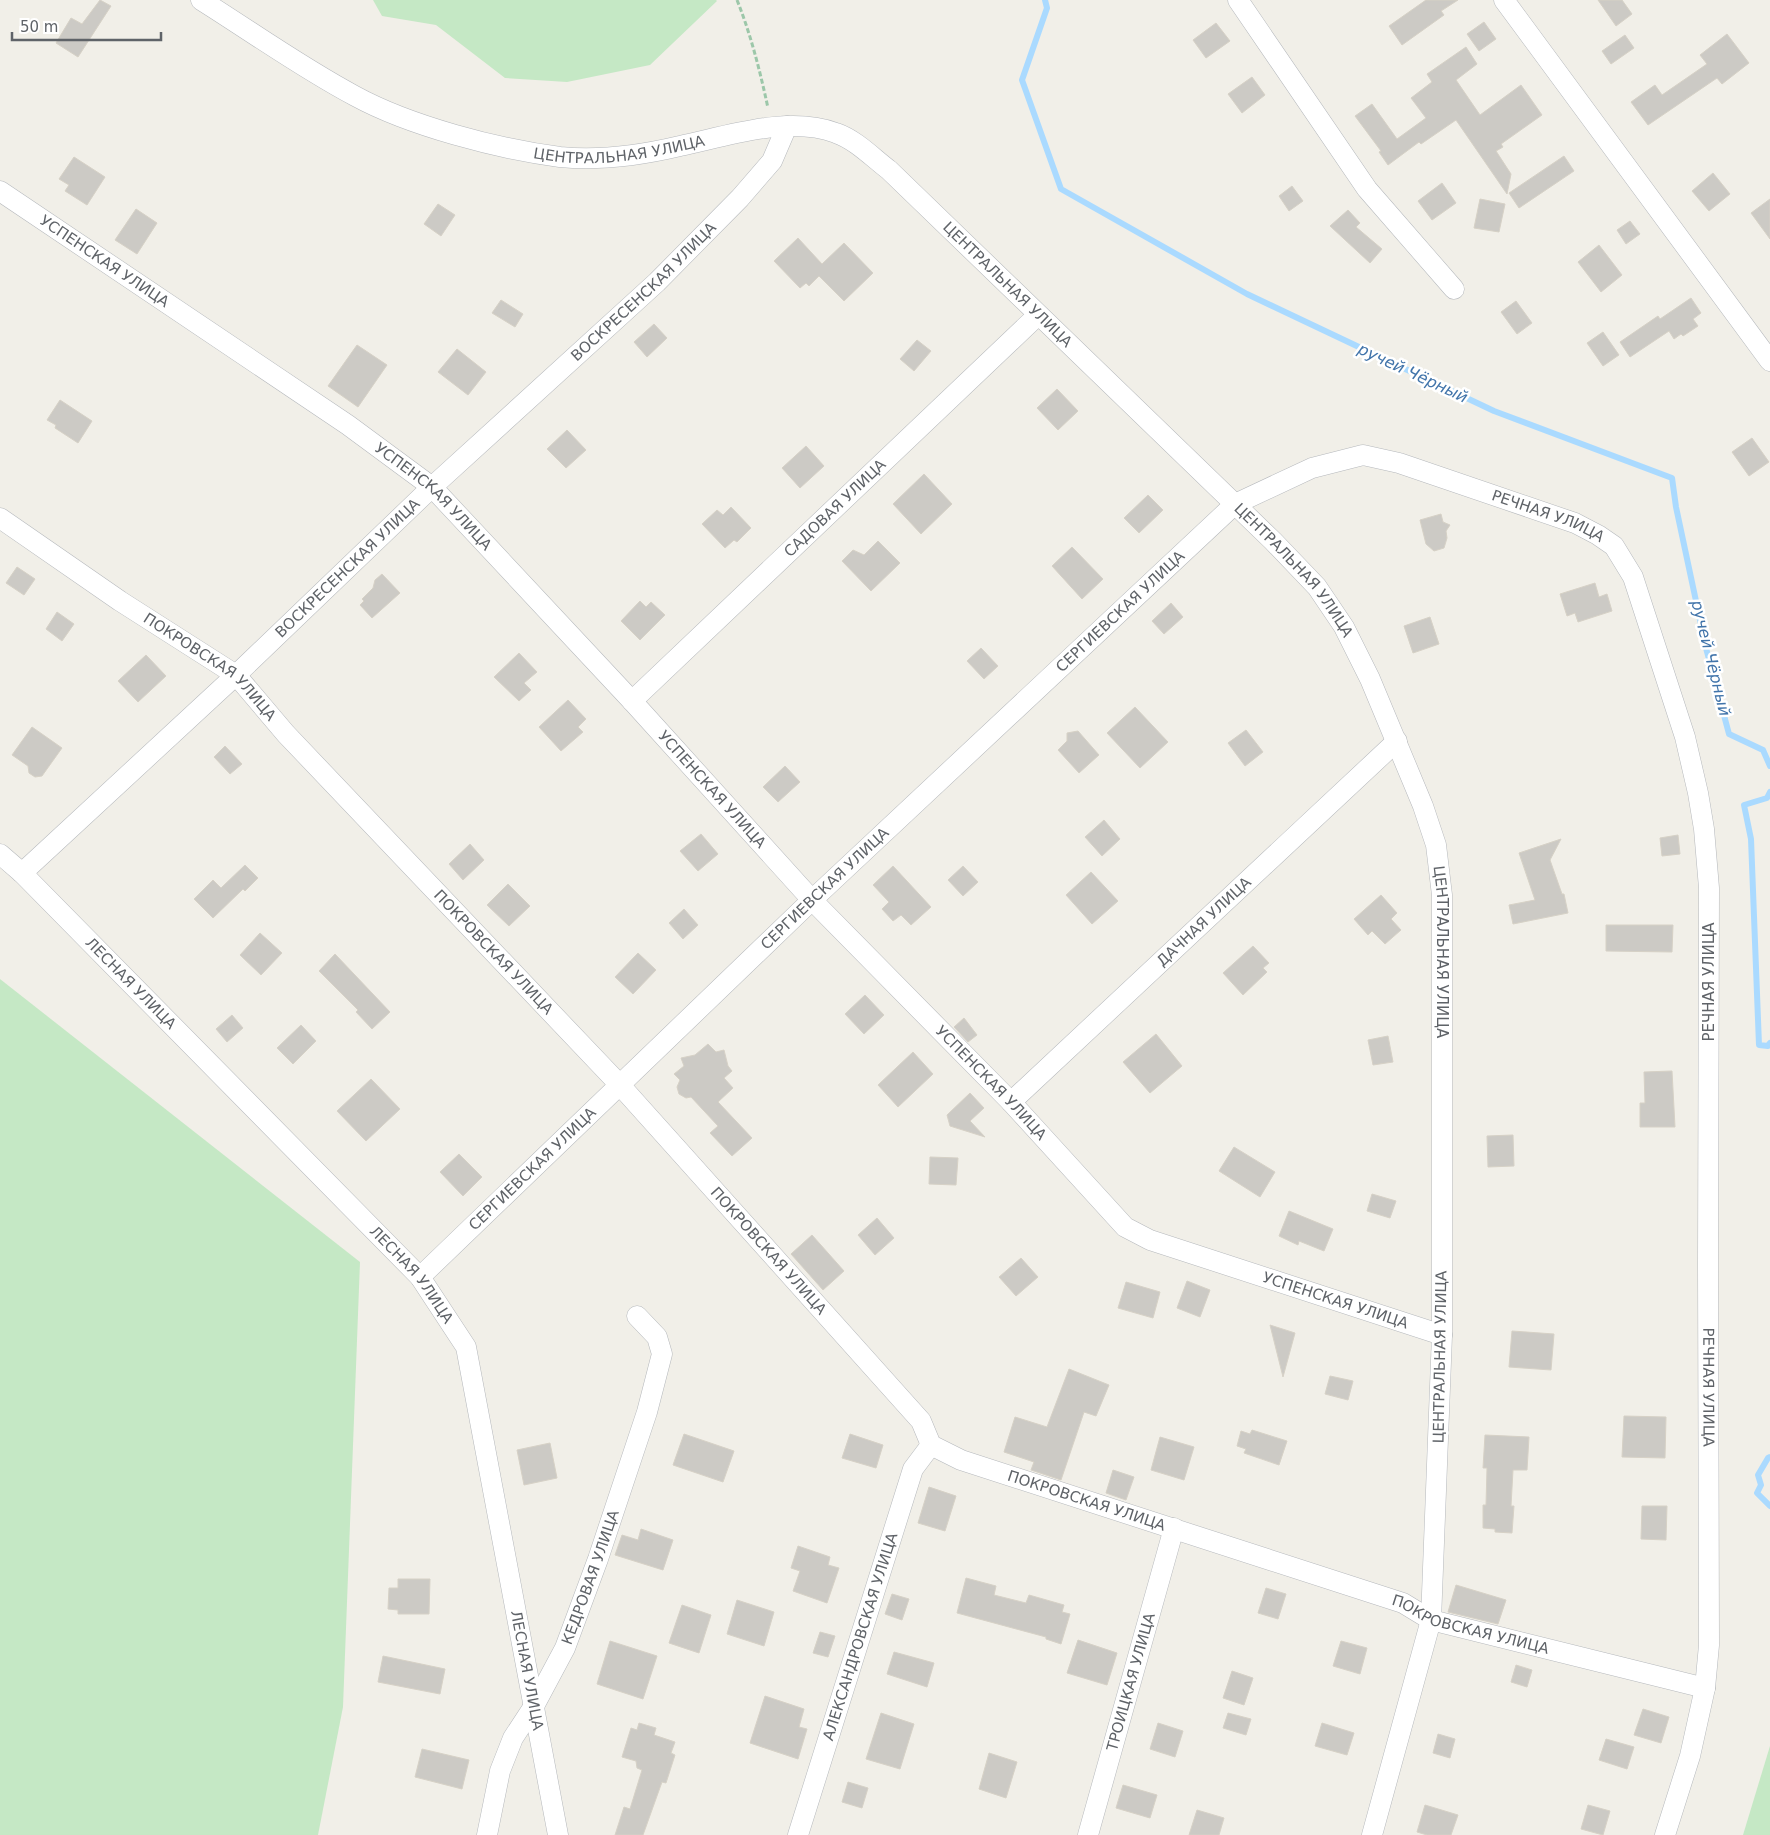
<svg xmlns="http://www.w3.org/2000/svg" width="1770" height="1835" viewBox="0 0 1770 1835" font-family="'DejaVu Sans',sans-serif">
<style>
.green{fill:#c5e8c5}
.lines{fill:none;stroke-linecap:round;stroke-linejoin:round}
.stream{stroke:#aadaff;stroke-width:6}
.building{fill:#cccac5;stroke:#d6d1c6}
.minor-casing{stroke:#b5b8bc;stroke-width:21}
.path{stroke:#9cc7a9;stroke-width:3;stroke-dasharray:5 2.5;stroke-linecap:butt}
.minor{stroke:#fff;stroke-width:20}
.labels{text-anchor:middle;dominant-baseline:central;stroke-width:5;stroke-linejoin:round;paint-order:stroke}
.street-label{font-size:15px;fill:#5f6368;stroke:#fff}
.water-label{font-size:16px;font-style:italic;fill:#4174aa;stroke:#fff}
</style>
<rect width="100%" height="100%" fill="#f1efe8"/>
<g class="green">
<polygon points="373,0 716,0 717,1 650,65 567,82 505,78 436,25 382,16"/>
<polygon points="0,979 360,1262 343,1707 318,1835 0,1835"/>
<polygon points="1770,1746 1770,1835 1743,1835"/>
</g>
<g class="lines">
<g class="stream">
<polyline points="1045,0 1047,8 1022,80 1061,189 1247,294 1494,411 1672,478 1676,507 1706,648 1729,734 1763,750 1770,766"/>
<polyline points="1770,792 1767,798 1744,805 1751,839 1759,1045 1768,1046 1770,1043"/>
<polyline points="1770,1457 1768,1458 1758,1475 1761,1485 1757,1493 1770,1506"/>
</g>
</g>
<g class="building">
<polygon points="100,0 111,6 78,57 56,43 71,18 82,24"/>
<polygon points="1426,0 1458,0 1441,11 1444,15 1402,45 1389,26"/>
<polygon points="1598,0 1622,0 1632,14 1616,26"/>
<polygon points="1484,22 1496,39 1479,51 1467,34"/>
<polygon points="1216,23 1230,41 1206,58 1193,40"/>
<polygon points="1727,34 1749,63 1722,84 1717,78 1648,125 1631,102 1655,85 1662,95 1707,64 1700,55"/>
<polygon points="1625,35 1634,48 1611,64 1602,51"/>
<polygon points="1466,47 1477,64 1456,80 1480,115 1521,85 1542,115 1501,144 1503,147 1496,151 1511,174 1507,194 1456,120 1421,144 1419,142 1388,165 1379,152 1381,151 1355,116 1372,104 1397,139 1426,118 1411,98 1432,82 1427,74"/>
<polygon points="1252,77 1265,95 1242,113 1228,94"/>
<polygon points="1564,156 1574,171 1519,208 1509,193"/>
<polygon points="74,157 105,177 87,205 65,191 69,185 59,179"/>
<polygon points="1713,173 1730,194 1709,211 1692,191"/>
<polygon points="1442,183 1456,203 1432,220 1418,201"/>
<polygon points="1292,186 1303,201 1289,211 1279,196"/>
<polygon points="1480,199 1505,204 1499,232 1474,228"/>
<polygon points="1770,199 1770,239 1751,213"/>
<polygon points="438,204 455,215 441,236 424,224"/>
<polygon points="136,209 157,223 137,254 115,240"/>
<polygon points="1348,210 1360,223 1356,227 1382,249 1370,263 1330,226"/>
<polygon points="1630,221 1640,234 1626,244 1617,230"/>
<polygon points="798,238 822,264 844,243 873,273 844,301 819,276 809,286 806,283 800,288 774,261"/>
<polygon points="1599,245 1622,275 1601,292 1578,262"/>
<polygon points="1691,298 1701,313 1693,319 1698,326 1683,336 1681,334 1674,339 1669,331 1630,357 1620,342 1658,316 1660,319"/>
<polygon points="501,300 523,314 515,327 492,313"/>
<polygon points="1516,301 1532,323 1517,334 1501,312"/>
<polygon points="654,324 667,338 647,357 634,342"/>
<polygon points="1603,332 1619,355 1603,366 1587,343"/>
<polygon points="917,340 931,351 914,371 900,359"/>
<polygon points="357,345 387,365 358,407 328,386"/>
<polygon points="457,349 486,372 468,395 438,372"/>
<polygon points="1057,389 1078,411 1058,430 1037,408"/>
<polygon points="60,400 92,421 78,443 55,428 56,425 47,420"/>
<polygon points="567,430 586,450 566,468 547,449"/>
<polygon points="1752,438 1769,462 1749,476 1732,452"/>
<polygon points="806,446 824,466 800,488 782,468"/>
<polygon points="924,474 952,504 921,534 893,504"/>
<polygon points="1148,495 1163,510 1139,533 1124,518"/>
<polygon points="731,507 751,528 737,542 734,540 725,548 702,524 717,510 723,515"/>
<polygon points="1441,514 1443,522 1450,525 1446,531 1447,538 1444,548 1434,551 1426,544 1420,520"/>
<polygon points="878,541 900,563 871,591 842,561 853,550 864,555"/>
<polygon points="1072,547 1103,579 1082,599 1052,566"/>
<polygon points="17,567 35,579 24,595 6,583"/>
<polygon points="382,574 400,593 372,618 360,605 364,601 362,599 373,588 375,580"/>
<polygon points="1595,583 1599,597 1607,594 1612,611 1578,622 1575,613 1567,616 1560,594"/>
<polygon points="640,601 646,607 651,602 665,615 640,640 621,621"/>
<polygon points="1171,603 1183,617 1164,634 1152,621"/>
<polygon points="57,612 74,624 62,641 46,629"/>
<polygon points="1430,617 1439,644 1413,653 1404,626"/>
<polygon points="981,648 998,666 984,679 967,661"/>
<polygon points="519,653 537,672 524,683 531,690 519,701 494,677"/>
<polygon points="146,655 166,676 138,702 118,681"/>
<polygon points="568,700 586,719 578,727 583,732 561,751 539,727"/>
<polygon points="1135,707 1168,742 1140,768 1107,733"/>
<polygon points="32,727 62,748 42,776 35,777 29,773 28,766 12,755"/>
<polygon points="1246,730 1263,752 1245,766 1228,743"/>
<polygon points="1078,731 1099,755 1079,773 1058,750 1067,741 1067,733"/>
<polygon points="225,746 242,764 230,774 214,757"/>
<polygon points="785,766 800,782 778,802 763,787"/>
<polygon points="1104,820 1120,839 1102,856 1085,837"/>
<polygon points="701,834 718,854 698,871 680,851"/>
<polygon points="1678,835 1680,854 1662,856 1660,838"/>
<polygon points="1561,839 1550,860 1562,894 1564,894 1568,913 1513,924 1509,905 1535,900 1519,853"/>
<polygon points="470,844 484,860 463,880 449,864"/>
<polygon points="245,865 258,878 245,891 243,889 213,918 194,899 213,880 221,888"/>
<polygon points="893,866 931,907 911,925 901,915 893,921 882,909 889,902 873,885"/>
<polygon points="963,866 978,882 963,896 948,880"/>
<polygon points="1091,872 1118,901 1092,924 1066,895"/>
<polygon points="508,884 530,906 509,926 487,905"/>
<polygon points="1381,895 1397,913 1391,919 1401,930 1385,944 1372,931 1368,935 1354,919"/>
<polygon points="684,909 698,925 683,939 669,923"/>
<polygon points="1606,925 1673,925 1672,952 1606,951"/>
<polygon points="260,933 282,953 261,975 240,955"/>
<polygon points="1253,946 1269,963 1263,968 1267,972 1243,995 1223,973"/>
<polygon points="638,953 656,970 633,994 615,977"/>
<polygon points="335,954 390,1012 372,1029 356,1012 358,1010 319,971"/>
<polygon points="865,995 884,1015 864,1034 845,1014"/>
<polygon points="232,1015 243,1028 227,1042 216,1029"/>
<polygon points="964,1018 977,1035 968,1042 954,1027"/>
<polygon points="301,1025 316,1041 293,1064 277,1048"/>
<polygon points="1156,1034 1182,1066 1150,1093 1123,1062"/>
<polygon points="1388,1036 1393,1062 1373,1065 1368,1040"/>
<polygon points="708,1044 716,1052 724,1050 728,1066 732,1071 724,1078 733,1088 718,1102 752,1138 732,1156 710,1133 718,1126 691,1097 686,1098 679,1094 677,1087 680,1080 674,1074 684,1066 681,1058 695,1055"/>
<polygon points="913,1052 933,1074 898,1107 878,1085"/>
<polygon points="1672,1071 1675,1127 1640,1127 1640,1103 1645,1103 1644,1072"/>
<polygon points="371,1079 400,1109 366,1141 337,1111"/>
<polygon points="970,1093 984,1108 970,1121 985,1137 950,1126 947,1115"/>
<polygon points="1513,1135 1514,1166 1488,1167 1487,1136"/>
<polygon points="1234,1147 1275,1172 1260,1197 1219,1171"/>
<polygon points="459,1154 482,1177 463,1196 440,1172"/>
<polygon points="930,1157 958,1158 956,1185 929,1184"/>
<polygon points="1372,1194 1396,1201 1390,1218 1367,1211"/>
<polygon points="1289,1211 1333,1229 1324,1251 1299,1241 1298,1245 1279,1236"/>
<polygon points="877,1218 894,1238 875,1255 858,1235"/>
<polygon points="812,1235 844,1271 823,1290 791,1254"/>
<polygon points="1021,1258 1038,1277 1016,1296 999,1277"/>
<polygon points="1187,1281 1210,1290 1200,1317 1177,1308"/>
<polygon points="1126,1282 1160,1292 1153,1318 1118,1308"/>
<polygon points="1270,1325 1295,1333 1283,1377"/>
<polygon points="1512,1331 1554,1334 1551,1370 1509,1367"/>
<polygon points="1069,1369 1109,1385 1096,1416 1084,1412 1061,1480 1031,1470 1034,1462 1004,1452 1015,1417 1047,1427"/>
<polygon points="1330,1376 1353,1381 1348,1400 1325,1394"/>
<polygon points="1624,1416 1666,1417 1665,1458 1622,1457"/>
<polygon points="1252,1430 1287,1441 1279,1465 1244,1453 1246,1449 1237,1446 1241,1431 1250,1434"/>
<polygon points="684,1434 734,1451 723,1482 673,1465"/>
<polygon points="850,1434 883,1445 876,1468 842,1458"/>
<polygon points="1485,1435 1529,1437 1527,1470 1513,1470 1511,1506 1514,1506 1512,1533 1495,1532 1495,1529 1483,1528 1483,1505 1486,1505 1487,1468 1483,1468"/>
<polygon points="1160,1437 1194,1447 1184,1480 1151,1470"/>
<polygon points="550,1443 557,1478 524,1485 517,1450"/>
<polygon points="1113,1470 1134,1477 1126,1500 1106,1493"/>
<polygon points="929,1487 956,1496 945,1531 918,1523"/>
<polygon points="1642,1506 1667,1506 1666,1540 1641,1539"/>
<polygon points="641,1529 673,1540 663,1570 615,1555 622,1535 638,1540"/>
<polygon points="798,1546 830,1557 828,1565 839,1568 827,1603 793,1591 800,1571 791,1568"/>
<polygon points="966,1578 996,1586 994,1595 1026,1603 1029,1595 1064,1605 1062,1612 1070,1614 1061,1644 1046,1639 1046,1637 957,1613"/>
<polygon points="398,1579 430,1579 429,1614 398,1614 398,1610 388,1609 389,1588 398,1588"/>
<polygon points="1456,1585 1506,1600 1498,1624 1448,1612"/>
<polygon points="1266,1588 1286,1594 1278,1619 1258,1613"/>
<polygon points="892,1594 909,1599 902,1620 885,1614"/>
<polygon points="737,1600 774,1612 764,1646 727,1634"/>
<polygon points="682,1605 711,1615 699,1653 669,1643"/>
<polygon points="820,1632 835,1636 828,1657 813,1653"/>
<polygon points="1078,1640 1117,1653 1107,1685 1067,1673"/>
<polygon points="610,1641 657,1656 643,1699 597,1684"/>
<polygon points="1341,1641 1367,1648 1360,1674 1333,1666"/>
<polygon points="894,1652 934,1663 927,1687 887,1674"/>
<polygon points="383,1656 445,1669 440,1694 378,1682"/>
<polygon points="1516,1665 1532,1670 1527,1687 1511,1682"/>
<polygon points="1232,1671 1253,1678 1244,1705 1223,1698"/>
<polygon points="765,1696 804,1709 799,1727 807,1729 798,1759 750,1743"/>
<polygon points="1643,1709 1669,1717 1661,1743 1634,1735"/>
<polygon points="881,1713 914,1724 900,1769 866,1759"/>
<polygon points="1228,1713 1251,1719 1246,1735 1223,1728"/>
<polygon points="639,1723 656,1728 654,1735 675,1742 671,1753 675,1755 666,1783 662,1782 643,1835 615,1835 624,1807 630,1809 642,1770 637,1768 636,1761 622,1757 631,1728 637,1730"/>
<polygon points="1158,1723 1183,1731 1175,1757 1150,1749"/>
<polygon points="1322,1723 1354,1733 1347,1755 1315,1746"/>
<polygon points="1438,1734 1455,1739 1450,1758 1433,1753"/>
<polygon points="1606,1739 1634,1747 1627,1769 1599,1760"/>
<polygon points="422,1749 469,1760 462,1789 415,1777"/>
<polygon points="989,1753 1017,1762 1006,1798 979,1789"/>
<polygon points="848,1782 868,1788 862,1808 842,1802"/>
<polygon points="1123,1785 1157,1795 1150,1818 1116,1808"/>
<polygon points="1425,1805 1458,1815 1451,1835 1427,1835 1417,1832"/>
<polygon points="1588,1805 1610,1811 1603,1835 1581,1829"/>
<polygon points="1197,1810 1224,1818 1219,1835 1189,1835"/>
</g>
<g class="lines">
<defs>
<g id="minor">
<path id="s1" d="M201 0C252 32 302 68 355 96 410 126 498 149 560 157 599 161 642 155 680 146 728 136 789 115 836 133 856 140 872 157 889 170L1273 541 1317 587 1344 627 1370 679 1423 806 1436 845 1442 895V1335L1431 1620 1372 1835"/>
<polyline points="1238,0 1367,189 1454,289"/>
<polyline points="1504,0 1770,361"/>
<path id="s2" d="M0 191 348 425 432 487 632 701 812 900 1011 1102 1125 1227 1150 1240 1442 1335"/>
<path id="s3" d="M0 518 120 601 236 675 286 734 619 1084 921 1421 931 1445 961 1460 1403 1603 1431 1620 1705 1688"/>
<path id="s4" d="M632 701 1038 315"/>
<path id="s5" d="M0 854 22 873 420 1277 466 1347 558 1835"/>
<path id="s6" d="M22 873 236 675 432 487 657 282 740 198 772 161 787 126"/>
<path id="s7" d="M1011 1102 1397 741"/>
<path id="s8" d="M420 1277 812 900 1235 504 1312 468 1363 455 1399 463 1575 523 1598 535 1614 546 1633 577 1685 737 1698 793 1704 829 1709 888 1708 1263 1709 1645 1705 1688 1690 1756 1665 1835"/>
<path id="s9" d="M487 1835 500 1771 513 1738 534 1706 565 1648 598 1559 647 1412 662 1354 657 1337 637 1316"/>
<path id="s10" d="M798 1835 913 1469 931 1445"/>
<path id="s11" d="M1088 1835 1174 1528"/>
</g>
</defs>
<use href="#minor" class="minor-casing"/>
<path class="path" d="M737 0C751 35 760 71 768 108"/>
<use href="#minor" class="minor"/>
</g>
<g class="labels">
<g class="street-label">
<text stroke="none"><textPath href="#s1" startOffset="456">ЦЕНТРАЛЬНАЯ УЛИЦА</textPath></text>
<text stroke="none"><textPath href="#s2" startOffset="126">УСПЕНСКАЯ УЛИЦА</textPath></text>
<text stroke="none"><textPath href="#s1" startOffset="906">ЦЕНТРАЛЬНАЯ УЛИЦА</textPath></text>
<text stroke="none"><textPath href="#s6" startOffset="851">ВОСКРЕСЕНСКАЯ УЛИЦА</textPath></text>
<text stroke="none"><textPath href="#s2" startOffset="531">УСПЕНСКАЯ УЛИЦА</textPath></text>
<text stroke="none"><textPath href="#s4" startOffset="280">САДОВАЯ УЛИЦА</textPath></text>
<text stroke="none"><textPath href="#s8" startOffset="1456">РЕЧНАЯ УЛИЦА</textPath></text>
<text stroke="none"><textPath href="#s6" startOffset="446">ВОСКРЕСЕНСКАЯ УЛИЦА</textPath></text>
<text stroke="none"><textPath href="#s1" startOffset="1311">ЦЕНТРАЛЬНАЯ УЛИЦА</textPath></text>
<text stroke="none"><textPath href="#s8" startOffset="966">СЕРГИЕВСКАЯ УЛИЦА</textPath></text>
<text stroke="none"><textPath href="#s3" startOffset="258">ПОКРОВСКАЯ УЛИЦА</textPath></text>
<text stroke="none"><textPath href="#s2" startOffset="936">УСПЕНСКАЯ УЛИЦА</textPath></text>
<text stroke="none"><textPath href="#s8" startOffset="561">СЕРГИЕВСКАЯ УЛИЦА</textPath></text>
<text stroke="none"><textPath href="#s7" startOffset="264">ДАЧНАЯ УЛИЦА</textPath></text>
<text stroke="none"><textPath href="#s3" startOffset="662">ПОКРОВСКАЯ УЛИЦА</textPath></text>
<text stroke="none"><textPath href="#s1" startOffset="1731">ЦЕНТРАЛЬНАЯ УЛИЦА</textPath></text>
<text transform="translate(1709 982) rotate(-90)">РЕЧНАЯ УЛИЦА</text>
<text stroke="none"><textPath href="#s5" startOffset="184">ЛЕСНАЯ УЛИЦА</textPath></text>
<text stroke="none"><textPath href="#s2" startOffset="1341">УСПЕНСКАЯ УЛИЦА</textPath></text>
<text stroke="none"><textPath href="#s8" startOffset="156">СЕРГИЕВСКАЯ УЛИЦА</textPath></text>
<text stroke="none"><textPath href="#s3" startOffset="1068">ПОКРОВСКАЯ УЛИЦА</textPath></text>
<text stroke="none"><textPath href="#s5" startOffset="589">ЛЕСНАЯ УЛИЦА</textPath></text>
<text stroke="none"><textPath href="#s2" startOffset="1761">УСПЕНСКАЯ УЛИЦА</textPath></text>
<text transform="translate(1440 1357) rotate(-89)">ЦЕНТРАЛЬНАЯ УЛИЦА</text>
<text stroke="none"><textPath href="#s8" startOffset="2386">РЕЧНАЯ УЛИЦА</textPath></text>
<text stroke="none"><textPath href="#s3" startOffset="1488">ПОКРОВСКАЯ УЛИЦА</textPath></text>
<text stroke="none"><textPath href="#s9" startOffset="280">КЕДРОВАЯ УЛИЦА</textPath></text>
<text stroke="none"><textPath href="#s3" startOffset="1892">ПОКРОВСКАЯ УЛИЦА</textPath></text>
<text stroke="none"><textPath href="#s10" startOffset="208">АЛЕКСАНДРОВСКАЯ УЛИЦА</textPath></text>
<text stroke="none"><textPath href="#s5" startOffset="1009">ЛЕСНАЯ УЛИЦА</textPath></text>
<text stroke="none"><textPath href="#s11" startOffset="159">ТРОИЦКАЯ УЛИЦА</textPath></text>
</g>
<g class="water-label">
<text transform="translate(1413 373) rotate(25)">ручей Чёрный</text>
<text transform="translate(1711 658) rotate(76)">ручей Чёрный</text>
</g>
</g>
<path d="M12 32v8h149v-8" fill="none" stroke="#5f6368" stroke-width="2.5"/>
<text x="20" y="32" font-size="15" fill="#5f6368" stroke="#ffffff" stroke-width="4" paint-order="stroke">50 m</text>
</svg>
